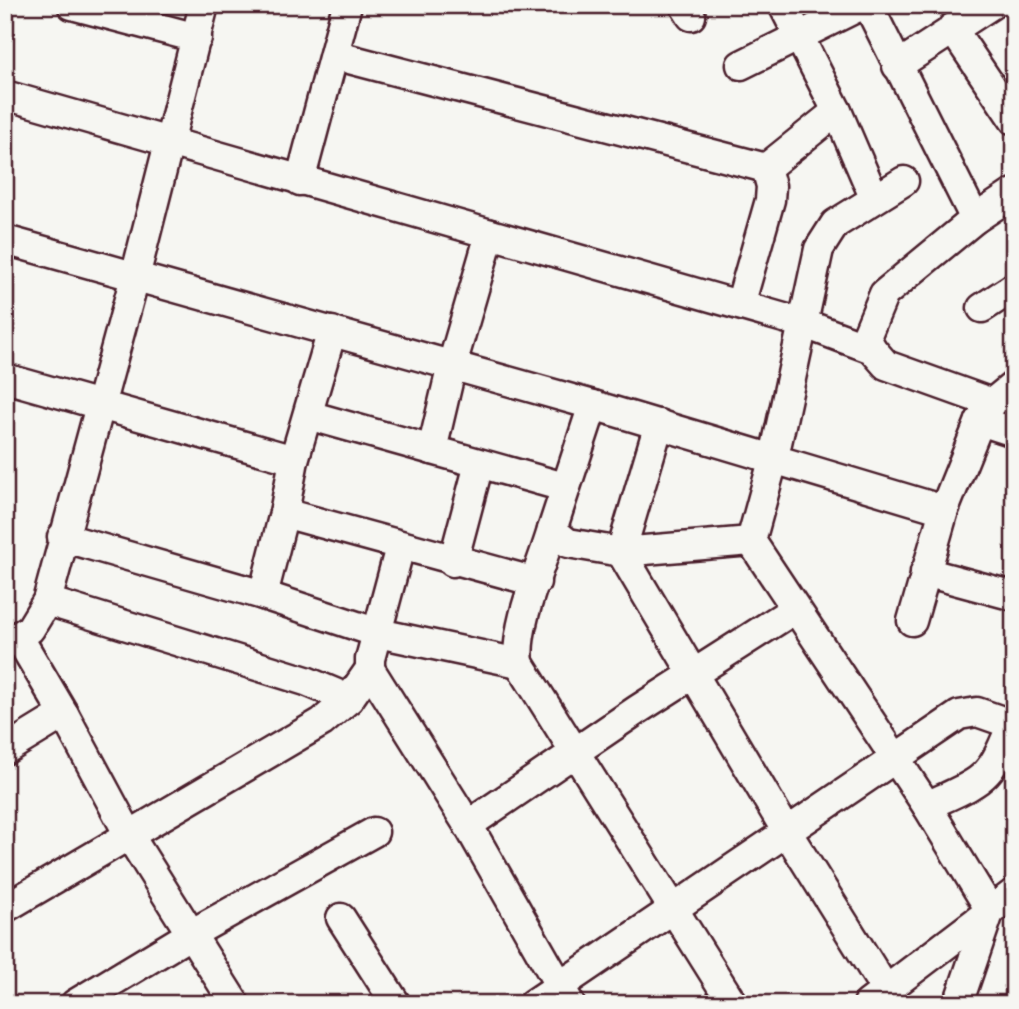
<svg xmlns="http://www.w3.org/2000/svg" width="1019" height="1009" viewBox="0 0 1019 1009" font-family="Delius,sans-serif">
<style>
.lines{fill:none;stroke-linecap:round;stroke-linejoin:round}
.minor-casing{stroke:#4a1f2b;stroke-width:33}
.minor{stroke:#f6f6f2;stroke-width:28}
</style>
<rect width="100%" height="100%" fill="#f6f6f2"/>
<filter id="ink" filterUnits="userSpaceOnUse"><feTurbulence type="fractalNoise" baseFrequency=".0143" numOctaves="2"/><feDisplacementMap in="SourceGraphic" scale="14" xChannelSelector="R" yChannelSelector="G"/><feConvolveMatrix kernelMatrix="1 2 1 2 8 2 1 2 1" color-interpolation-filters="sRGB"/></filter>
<g filter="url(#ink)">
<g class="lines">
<defs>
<g id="minor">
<polyline points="72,5 197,38"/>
<polyline points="684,5 691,16"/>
<polyline points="783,5 837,111 874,197"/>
<polyline points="868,5 975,219"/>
<polyline points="952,28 1014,120"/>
<polyline points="334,55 766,168 771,186 770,200 740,305"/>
<polyline points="741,65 862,5"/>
<polyline points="897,66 991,5"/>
<polyline points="5,95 805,324 872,349 886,365 992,403"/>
<polyline points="766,168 837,111"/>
<polyline points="300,181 347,5"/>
<polyline points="904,181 835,224 819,249 774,457 751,541 927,806 990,910 958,1004"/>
<polyline points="5,240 593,405 944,510"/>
<polyline points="982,308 1014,287"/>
<polyline points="872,349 866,337 884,294 975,219 1014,193"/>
<polyline points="5,378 294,460"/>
<polyline points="593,405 552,530 568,543 621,552 751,541"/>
<polyline points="308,415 564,487"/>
<polyline points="980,421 1014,432"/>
<polyline points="659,424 621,552 787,832 887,992"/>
<polyline points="432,450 452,365 490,234"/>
<polyline points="284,513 536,582"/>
<path d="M62 537 263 595 378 633 519 663C514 625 541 568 552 530"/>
<polyline points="400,547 370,659 370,669 468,825 570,1004"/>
<polyline points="453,562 479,464"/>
<polyline points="925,572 1014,596"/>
<polyline points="263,595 284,513 294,460 332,331"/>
<polyline points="47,601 306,681 349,699"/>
<polyline points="912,621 944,510 980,421 992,403 1014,385"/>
<polyline points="18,636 64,714 129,835 235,1004"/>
<polyline points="5,644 30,629 47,601 135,277 204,5"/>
<polyline points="519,663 733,1004"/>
<polyline points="5,750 64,714"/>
<path d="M927 806C987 778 989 782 1014 719"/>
<polyline points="468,825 637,710 795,609"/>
<polyline points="5,908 322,722 349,699 370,669"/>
<polyline points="341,918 396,1004"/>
<polyline points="75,1004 191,934 374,832"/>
<polyline points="533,1004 959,715 977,712 1014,725"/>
<polyline points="868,1004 1014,893"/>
</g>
</defs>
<use href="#minor" class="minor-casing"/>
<use href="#minor" class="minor"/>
</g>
</g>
<rect width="1019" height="1009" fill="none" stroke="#f6f6f2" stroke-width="28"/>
<rect x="14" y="14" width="991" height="981" fill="none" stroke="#4a1f2b" stroke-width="2.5" filter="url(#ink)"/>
</svg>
